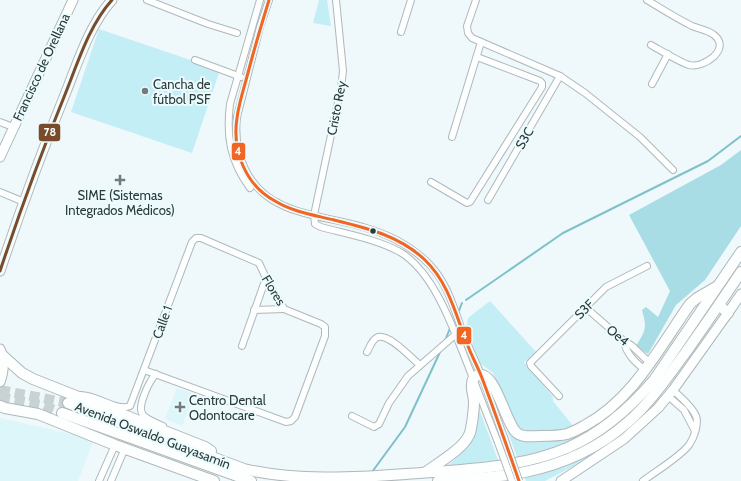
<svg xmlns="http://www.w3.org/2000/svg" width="741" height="481" viewBox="0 0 741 481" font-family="Cabin,sans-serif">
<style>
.built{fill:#ddf6fa}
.green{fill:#c4eef5}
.forest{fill:#a8dde5}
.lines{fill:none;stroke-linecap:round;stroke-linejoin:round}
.stream{stroke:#7ec1ca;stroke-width:2}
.primary-tunnel{stroke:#c8d2d3;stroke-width:10;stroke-dasharray:10 5;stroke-linecap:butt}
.street-casing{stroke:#afb8ba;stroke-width:8}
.secondary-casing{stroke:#afb8ba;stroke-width:11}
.primary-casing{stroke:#afb8ba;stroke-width:12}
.street{stroke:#fdfefe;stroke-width:6}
.secondary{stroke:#fdfefe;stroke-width:9}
.primary{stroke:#fdfefe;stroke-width:10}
.street-bridge-casing{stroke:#afb8ba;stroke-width:8;stroke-linecap:butt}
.street-bridge{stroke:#fdfefe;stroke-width:6}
.bus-1-casing{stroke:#ebfcfe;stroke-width:6}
.bus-2-casing{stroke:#ebfcfe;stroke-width:6}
.bus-1{stroke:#f26522;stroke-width:3}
.bus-2{stroke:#7a4b2a;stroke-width:3}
.poi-dot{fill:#717b7d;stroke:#ebfcfe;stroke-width:1.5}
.bus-dot{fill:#2d3839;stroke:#ebfcfe;stroke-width:1.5}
.labels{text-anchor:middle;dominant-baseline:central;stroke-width:4;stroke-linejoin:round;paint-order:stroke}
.street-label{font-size:13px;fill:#2d3839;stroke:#ebfcfe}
.poi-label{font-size:13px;fill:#2d3839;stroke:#ebfcfe;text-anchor:start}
.line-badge{stroke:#ebfcfe;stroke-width:1.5}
.badge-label{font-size:11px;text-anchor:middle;font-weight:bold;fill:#fff}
</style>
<rect width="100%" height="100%" fill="#eff8fa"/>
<g class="built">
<polygon points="177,388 194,394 182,426 165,419"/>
<polygon points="0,418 94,439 78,481 0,481"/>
</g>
<g class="green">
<polygon points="319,0 327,0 331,26 313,23"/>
<polygon points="99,29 220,70 192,153 71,112"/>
<path d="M490 301 538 354 524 362 553 397V401L574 427C555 432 537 432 518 430L493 373 481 364 466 329 468 318Z"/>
<path d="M478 406 498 460 447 466C474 445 473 438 478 406Z"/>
<path d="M629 426V431L583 461 545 481H526L525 478C543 473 561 468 578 460 596 451 613 438 629 426Z"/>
<path d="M506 427C510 432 513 438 519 440 533 445 565 438 580 436 559 446 539 452 517 457Z"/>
</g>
<path class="forest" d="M741 150V226L705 280 676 305 648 354 636 346C646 330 647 328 642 310L646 307 658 317 670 291 629 215 721 165Z"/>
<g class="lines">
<g class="stream">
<polyline points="466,300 563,233 708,161 741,136"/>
<polyline points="458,313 462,303"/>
<polyline points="445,341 450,328"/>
<polyline points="372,472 405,427 441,350"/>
</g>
<g class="primary-tunnel">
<polyline points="0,390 68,403"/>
<polyline points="0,397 42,405 62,413"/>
</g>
<defs>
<g id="street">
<polyline points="147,0 208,24 237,33"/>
<path d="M269 0 260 27 237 117C233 154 247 190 284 206 308 217 337 219 363 227 388 234 412 246 430 265 448 284 454 309 463 333 469 348 476 362 482 377 490 397 496 417 504 437"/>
<path d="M336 0 343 71 341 88 314 215 315 224 321 227C347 234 376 239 400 252 434 272 453 328 467 363 477 388 487 414 497 440"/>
<polyline points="476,0 467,26 468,33 472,38 560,76 585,93 640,137 673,170"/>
<path d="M647 0C662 9 676 18 692 26 699 29 708 30 714 35 732 49 703 69 689 65 681 63 660 50 651 45"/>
<polyline points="401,32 411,0"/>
<polyline points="195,60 241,77"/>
<polyline points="652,84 668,54"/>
<polyline points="0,122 13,127"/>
<polyline points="452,137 481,42"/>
<polyline points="431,182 467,203 470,202 542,87 542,83 540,81 477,57"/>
<path d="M250 188C230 161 226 136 230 104L260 0"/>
<polyline points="0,192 24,202"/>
<polyline points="488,200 560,76"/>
<polyline points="585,307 624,341 631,345 650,363"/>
<polyline points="254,310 284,309"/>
<path d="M624 341C626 354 635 362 645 370"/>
<polyline points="242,346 266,278"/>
<path d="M367 352C370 347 372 339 378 337 390 334 411 358 420 365"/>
<path d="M156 374C150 380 136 407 143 415 148 420 157 423 163 426"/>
<path d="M80 395C95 394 117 412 130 406L192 242 196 238H201L259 263 266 278 284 309 321 324 325 327V336L295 417 291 421 286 422 144 370"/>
<polyline points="559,396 531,366 530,363 606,287 647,266"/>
<polyline points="668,396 684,410 695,431"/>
<polyline points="352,416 374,427 379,424 389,403 408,376 455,335"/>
<polyline points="99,481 115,445"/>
<polyline points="111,481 125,448"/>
<path d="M643 481C656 471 680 457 689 445 694 438 699 424 696 416 692 406 680 397 673 390"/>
</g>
<g id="secondary">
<polyline points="0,157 73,0"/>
<path d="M0 271C20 211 42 151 66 92 78 62 90 24 112 0"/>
<path d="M0 349C5 360 4 371 0 382"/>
<polyline points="561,481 624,439 658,408 673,390 728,313 741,294"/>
</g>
<g id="primary">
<polyline points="719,305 728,313"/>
<polyline points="2,355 22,373 33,379 205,447 211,451"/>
<path d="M68 403 244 469C295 481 353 478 406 474 458 470 518 469 567 448 602 433 630 408 654 380L741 252"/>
<polyline points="0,406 5,408 38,414 115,445 214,481"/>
<polyline points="62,413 251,481"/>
<path d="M426 472C438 463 463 449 469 435 471 432 471 427 472 423 473 416 474 409 474 402 474 396 471 390 472 384 472 381 473 378 476 376 495 366 505 424 517 433 523 438 533 436 540 436 549 436 559 436 567 434 573 432 579 429 584 426 633 400 659 348 690 304L697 298 716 287"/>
<path d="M438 481C467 479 497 478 525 472 563 464 600 447 628 422 651 402 668 376 686 352 705 325 723 299 741 272"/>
</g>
</defs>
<use href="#street" class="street-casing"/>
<use href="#secondary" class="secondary-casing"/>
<use href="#primary" class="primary-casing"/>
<use href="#street" class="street"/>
<use href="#secondary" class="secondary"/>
<use href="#primary" class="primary"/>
<defs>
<g id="street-bridge">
<polyline points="504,437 519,481"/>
<polyline points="497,440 512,481"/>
</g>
</defs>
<use href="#street-bridge" class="street-bridge-casing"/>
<use href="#street-bridge" class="street-bridge"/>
<defs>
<path id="bus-1" d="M269 0C262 23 255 46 249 69 245 85 239 102 237 118 232 150 245 185 275 201 293 212 314 215 334 220 367 228 400 236 425 260 449 283 456 316 468 346 472 357 478 367 482 378 495 412 507 447 519 481"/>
<path id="bus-2" d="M0 271C20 211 42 151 66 92 78 62 90 24 112 0"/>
</defs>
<use href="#bus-1" class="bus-1-casing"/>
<use href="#bus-2" class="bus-2-casing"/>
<use href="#bus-1" class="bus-1"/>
<use href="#bus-2" class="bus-2"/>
</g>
<g class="poi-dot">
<circle cx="145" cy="91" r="4"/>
<path d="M118 174h4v4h4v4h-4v4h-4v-4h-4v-4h4z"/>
<path d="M178 401h4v4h4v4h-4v4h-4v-4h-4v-4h4z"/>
</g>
<circle class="bus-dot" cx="373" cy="231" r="3.5"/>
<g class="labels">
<g class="street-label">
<text transform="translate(41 67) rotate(-65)">Francisco de Orellana</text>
<text transform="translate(336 108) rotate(-79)">Cristo Rey</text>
<text transform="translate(524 138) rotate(-60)">S3C</text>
<text transform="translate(274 290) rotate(59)">Flores</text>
<text transform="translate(584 309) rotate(-45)">S3F</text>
<text transform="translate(162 322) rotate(-70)">Calle 1</text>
<text transform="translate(618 335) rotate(39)">Oe4</text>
<text transform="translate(153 435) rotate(21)">Avenida Oswaldo Guayasamín</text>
</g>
<g class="poi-label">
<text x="153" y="84">Cancha de<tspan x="153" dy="15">fútbol PSF</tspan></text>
<text x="120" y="195" text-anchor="middle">SIME (Sistemas<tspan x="120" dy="15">Integrados Médicos)</tspan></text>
<text x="189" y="400">Centro Dental<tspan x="189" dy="15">Odontocare</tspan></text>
</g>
</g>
<g class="line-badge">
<rect x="38" y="123" width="23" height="19" rx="4" fill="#7a4b2a"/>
<rect x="231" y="142" width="15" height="19" rx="4" fill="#f26522"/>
<rect x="456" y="326" width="16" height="19" rx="4" fill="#f26522"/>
</g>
<g class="badge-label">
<text x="50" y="136">78</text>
<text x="238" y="155">4</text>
<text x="464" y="339">4</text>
</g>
</svg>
